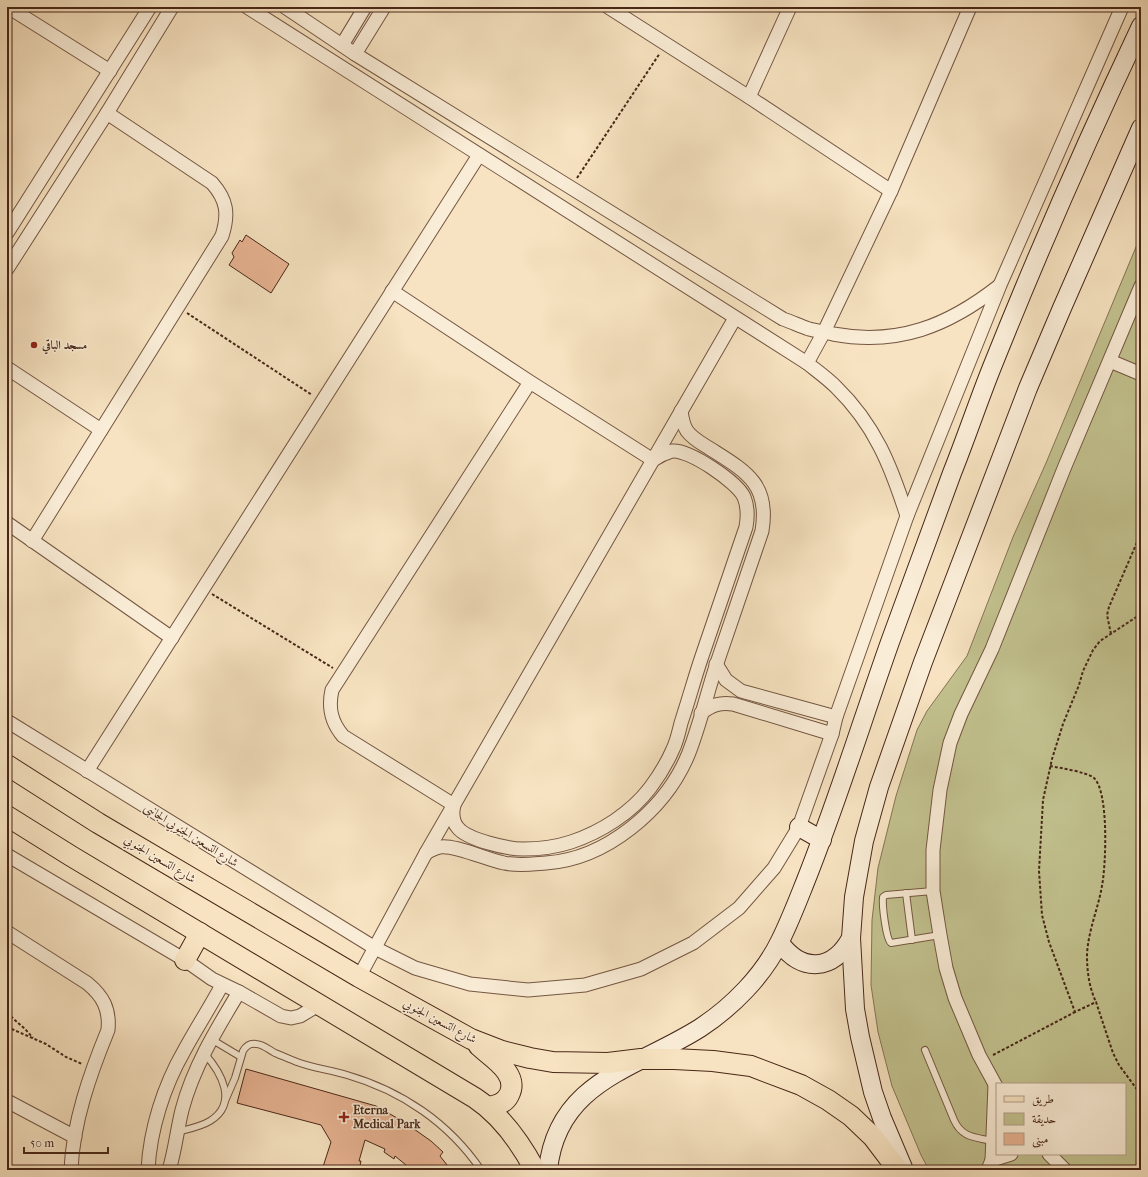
<svg xmlns="http://www.w3.org/2000/svg" width="1148" height="1177" viewBox="0 0 1148 1177" font-family="'IM FELL French Canon',Amiri,serif">
<style>
.green{fill:#c2c28f;stroke:#857454;fill-rule:evenodd}
.building{fill:#e8b493;stroke:#482718}
.lines{fill:none;stroke-linecap:round;stroke-linejoin:round}
.lane-casing{stroke:#745642;stroke-width:8}
.street-casing{stroke:#745642;stroke-width:15}
.secondary-casing{stroke:#482718;stroke-width:20}
.primary-casing{stroke:#482718;stroke-width:22}
.path{stroke:#482718;stroke-width:2;stroke-dasharray:3 2;stroke-linecap:butt}
.lane{stroke:#faedd7;stroke-width:6}
.street{stroke:#faedd7;stroke-width:13}
.secondary{stroke:#faedd7;stroke-width:18}
.primary{stroke:#f7e3c1;stroke-width:20}
.poi-dot{fill:#8f2418;stroke:#faedd7;stroke-width:1.5}
.labels{text-anchor:middle;dominant-baseline:central;stroke-width:3;stroke-linejoin:round;paint-order:stroke}
.poi-label{font-size:12px;font-weight:bold;fill:#482718;stroke:#faedd7;text-anchor:start}
.street-label{font-size:12px;fill:#482718;stroke:#faedd7}
</style>
<rect width="100%" height="100%" fill="#f7e3c1"/>
<filter id="stains"><feTurbulence type="fractalNoise" baseFrequency=".005" numOctaves="4"/><feColorMatrix values="0 0 0 0 .2 0 0 0 0 .09 0 0 0 0 .02 0 0 0 .5 -.17"/></filter>
<radialGradient id="worn" r=".72"><stop offset=".6" stop-color="#630" stop-opacity="0"/><stop offset="1" stop-color="#630" stop-opacity=".3"/></radialGradient>
<path class="green" d="M1141 235V1170H929L921 1155 892 1086 878 1032 871 985 872 920 878 868 896 796 917 730 927 711 967 656 1013 537 1046 463ZM997 1084H1125V1154H997Z"/>
<g class="building">
<polygon points="246,235 289,264 271,293 229,265 234,257 232,253 240,240 242,242"/>
<polygon points="246,1069 376,1106 404,1122 431,1141 443,1152 440,1156 451,1170 412,1170 395,1156 394,1159 384,1152 385,1149 365,1140 359,1161 361,1161 359,1170 322,1170 331,1142 321,1125 237,1103"/>
</g>
<g class="lines">
<defs>
<g id="lane">
<path d="M933 891 886 895 883 897C882 905 886 939 891 943L940 935"/>
<polyline points="906,893 912,940"/>
<polyline points="211,1039 241,1057"/>
<path d="M925 1050 954 1120C962 1138 975 1137 992 1141"/>
<path d="M225 1101 235 1078 243 1051C246 1046 250 1043 256 1044 263 1044 269 1050 275 1053 282 1056 290 1059 297 1062 313 1068 331 1070 347 1075 402 1091 449 1123 481 1170"/>
<path d="M177 1132C188 1129 200 1127 210 1121 239 1103 221 1072 204 1053"/>
</g>
<g id="street">
<polyline points="8,7 110,71"/>
<path d="M247 7 807 363C817 371 827 378 836 387 875 425 891 466 907 516"/>
<path d="M285 7 355 54 783 319C792 322 800 326 809 329 816 331 825 332 833 334 898 346 948 326 999 286"/>
<polyline points="608,7 749,97 891,191"/>
<polyline points="342,45 365,7"/>
<polyline points="355,54 384,7"/>
<polyline points="749,97 790,7"/>
<polyline points="7,233 150,7"/>
<polyline points="7,269 107,113 172,7"/>
<path d="M392 291 530 382 653 460C659 456 665 453 672 451 689 449 737 482 744 497 748 507 748 516 746 527 731 571 716 615 701 659 694 680 688 702 681 723 679 731 677 741 673 749 667 763 659 776 650 788 631 813 601 832 571 842 556 847 539 849 523 849 508 849 468 840 458 828 452 821 452 813 454 805L343 736C331 722 328 708 332 690L530 382"/>
<polyline points="1110,361 1141,374"/>
<polyline points="807,363 824,332 891,191 970,7"/>
<polyline points="7,368 101,430"/>
<polyline points="7,523 172,638"/>
<path d="M32 541 222 236C229 214 227 200 212 183L107 113"/>
<polyline points="716,664 726,680 741,691 836,717"/>
<path d="M701 713C712 705 720 702 733 704L832 734"/>
<polyline points="7,721 375,948 415,968 470,984 528,990 585,985 641,969 693,943 739,908 774,868 799,827 832,734 836,717 907,516 1000,285 1122,7"/>
<polyline points="87,771 479,155"/>
<path d="M426 853C431 850 434 848 440 847 453 844 488 860 504 863 518 866 532 864 546 863 606 859 665 810 688 755 700 725 707 693 717 663 732 619 747 575 762 531 770 483 745 471 709 448 701 443 693 439 687 431 683 425 682 418 681 411"/>
<polyline points="7,855 185,960 212,979 239,992 281,1016 291,1018 300,1016 320,1004"/>
<path d="M7 932 87 983C103 996 110 1009 108 1030 90 1074 73 1122 71 1170"/>
<polyline points="359,977 426,853 735,318"/>
<polyline points="997,1088 979,1055 955,998 946,968 940,935 933,891 933,850 940,790 950,743 961,714 992,649 1065,466 1141,286"/>
<polyline points="7,1101 75,1137"/>
<polyline points="1049,1154 1065,1170"/>
<polyline points="992,1160 1011,1154"/>
<path d="M148 1170C150 1129 164 1086 184 1051 196 1029 210 1007 222 985"/>
<path d="M169 1170C175 1151 177 1130 182 1110 193 1068 216 1030 239 992"/>
<polyline points="988,1170 992,1160 995,1085"/>
</g>
<g id="secondary">
<polyline points="799,827 822,840"/>
<path d="M780 943C802 973 833 971 851 938"/>
<path d="M548 1170C557 1081 637 1068 700 1028 732 1007 763 976 780 941 790 921 798 900 806 880 837 802 862 721 890 642 911 585 932 529 952 473 966 438 978 402 992 367 1038 252 1088 138 1141 26"/>
<polyline points="904,1170 882,1118 873,1092 860,1037 855,1009 851,938 854,897 864,841 879,787 923,662 1028,388 1062,308 1141,128"/>
</g>
<g id="primary">
<polyline points="7,765 98,823 359,977 471,1039 502,1051 530,1058 553,1062 608,1063 641,1059 674,1059 713,1061 751,1066 801,1085 828,1100 851,1116 873,1137 898,1170"/>
<path d="M7 816 71 856 475 1098C502 1116 520 1142 535 1170"/>
<polyline points="185,960 200,933"/>
<path d="M479 1046C492 1058 520 1074 509 1095 505 1103 497 1106 488 1107"/>
</g>
</defs>
<use href="#lane" class="lane-casing"/>
<use href="#street" class="street-casing"/>
<use href="#secondary" class="secondary-casing"/>
<use href="#primary" class="primary-casing"/>
<g class="path">
<polyline points="577,178 660,53"/>
<polyline points="187,313 312,395"/>
<polyline points="212,594 333,668"/>
<polyline points="1141,614 1100,641 1093,650 1083,671 1079,685 1063,724 1052,759 1043,800 1039,871 1042,915 1049,942 1075,1012 1096,1002 1113,1053 1119,1065 1141,1095"/>
<polyline points="1111,634 1107,615 1109,607 1141,533"/>
<path d="M1050 766C1060 768 1087 772 1094 778 1109 792 1106 865 1102 886 1098 909 1088 931 1087 955 1087 971 1089 987 1096 1002"/>
<polyline points="7,1013 25,1029 33,1038"/>
<polyline points="7,1027 46,1044 66,1057 82,1064"/>
<polyline points="993,1055 1075,1012"/>
</g>
<use href="#lane" class="lane"/>
<use href="#street" class="street"/>
<use href="#secondary" class="secondary"/>
<use href="#primary" class="primary"/>
</g>
<g class="poi-dot">
<circle cx="34" cy="345" r="4"/>
<path d="M342 1111h4v4h4v4h-4v4h-4v-4h-4v-4h4z"/>
</g>
<g class="labels">
<g class="poi-label">
<text x="42" y="345">مسجد الباقي</text>
<text x="353" y="1110">Eterna<tspan x="353" dy="14">Medical Park</tspan></text>
</g>
<g class="street-label">
<text transform="translate(191 835) rotate(32)">شارع التسعين الجنوبي الجانبى</text>
<text transform="translate(160 859) rotate(31)">شارع التسعين الجنوبي</text>
<text transform="translate(440 1021) rotate(28)">شارع التسعين الجنوبي</text>
</g>
</g>
<rect width="1148" height="1177" fill="none" stroke="#f7e3c1" stroke-width="24"/>
<rect x="8" y="8" width="1132" height="1161" fill="none" stroke="#482718" stroke-width="2"/>
<rect x="12" y="12" width="1124" height="1153" fill="none" stroke="#482718"/>
<rect x="996" y="1083" width="130" height="72" fill="#faedd7" stroke="#b39e8b"/>
<rect x="1004" y="1096" width="20" height="6" fill="#f7e3c1" stroke="#b39e8b"/>
<text x="1032" y="1103" font-size="12" fill="#482718">طريق</text>
<rect x="1004" y="1113" width="20" height="12" fill="#c2c28f" stroke="#b39e8b"/>
<text x="1032" y="1123" font-size="12" fill="#482718">حديقة</text>
<rect x="1004" y="1133" width="20" height="12" fill="#e8b493" stroke="#b39e8b"/>
<text x="1032" y="1143" font-size="12" fill="#482718">مبنى</text>
<path d="M24 1147v6h84v-6" fill="none" stroke="#482718" stroke-width="2"/>
<text x="30" y="1147" font-size="12" fill="#482718" stroke="#faedd7" stroke-width="3" paint-order="stroke">50 m</text>
<rect width="100%" height="100%" filter="url(#stains)"/>
<rect width="100%" height="100%" fill="url(#worn)"/>
</svg>
